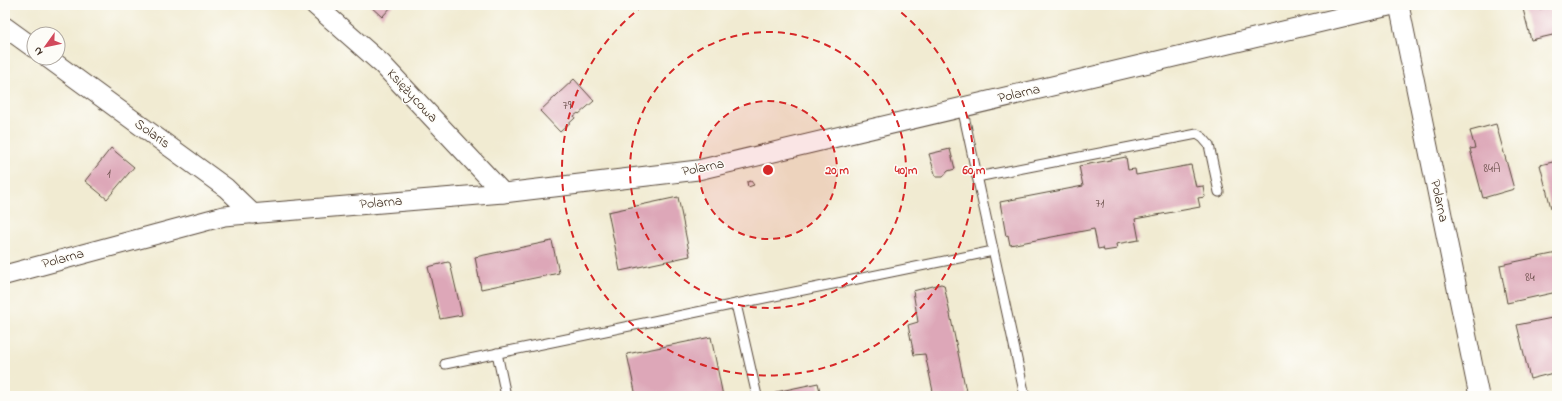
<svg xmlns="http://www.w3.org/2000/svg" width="1562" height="401" viewBox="0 0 1562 401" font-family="'Indie Flower',sans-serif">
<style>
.building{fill:#dda7b8}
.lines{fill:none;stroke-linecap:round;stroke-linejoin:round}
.service-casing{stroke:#564739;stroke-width:11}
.minor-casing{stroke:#564739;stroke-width:21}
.service{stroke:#fff;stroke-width:9}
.minor{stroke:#fff;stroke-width:19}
.ring{fill:none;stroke:#d62828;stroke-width:2;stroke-dasharray:7 5}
.labels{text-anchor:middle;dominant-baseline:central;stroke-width:3;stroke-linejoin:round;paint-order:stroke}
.number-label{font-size:12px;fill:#644944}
.street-label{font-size:14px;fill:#3b2a1e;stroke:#fdfcf7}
.centre{fill:#d62828;stroke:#fdfcf7;stroke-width:2}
.ring-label{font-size:12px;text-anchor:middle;font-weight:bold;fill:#d62828;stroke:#fdfcf7;stroke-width:3;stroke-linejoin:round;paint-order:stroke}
</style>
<rect width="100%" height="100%" fill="#fdfcf7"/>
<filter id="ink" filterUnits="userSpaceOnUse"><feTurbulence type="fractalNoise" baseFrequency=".025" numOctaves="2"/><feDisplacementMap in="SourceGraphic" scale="8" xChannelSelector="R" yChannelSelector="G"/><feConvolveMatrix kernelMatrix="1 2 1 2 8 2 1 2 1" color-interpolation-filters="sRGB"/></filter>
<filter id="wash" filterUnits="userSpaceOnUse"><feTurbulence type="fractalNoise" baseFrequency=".012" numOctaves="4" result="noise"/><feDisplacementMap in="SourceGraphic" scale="16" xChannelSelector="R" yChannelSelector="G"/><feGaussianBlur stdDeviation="0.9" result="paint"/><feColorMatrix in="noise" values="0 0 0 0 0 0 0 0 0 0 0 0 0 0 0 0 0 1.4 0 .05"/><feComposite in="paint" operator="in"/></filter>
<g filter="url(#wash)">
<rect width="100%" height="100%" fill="#f1ebd2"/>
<g id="blocks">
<g class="building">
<polygon points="369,5 393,5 382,17"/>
<polygon points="1557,5 1557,34 1531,40 1523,9 1539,6 1540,9"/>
<polygon points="574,79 594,101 579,114 578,113 574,116 575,118 560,132 540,111"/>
<polygon points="1496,124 1514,189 1483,198 1470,149 1475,148 1470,131"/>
<polygon points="111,148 134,167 107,199 85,181"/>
<polygon points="950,149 955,169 948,171 943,177 936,177 929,154"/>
<polygon points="1126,157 1128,170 1135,169 1136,175 1191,165 1196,187 1203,186 1205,197 1198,198 1200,207 1135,219 1139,240 1116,244 1117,249 1104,251 1103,248 1098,249 1094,229 1010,245 1008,235 1006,236 1000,202 1083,186 1079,166"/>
<polygon points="1557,161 1557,207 1551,208 1540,165"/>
<polygon points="751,181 754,185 748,187 747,182"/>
<polygon points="678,197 690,256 620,271 608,212"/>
<polygon points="552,241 559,273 481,289 475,257"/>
<polygon points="1557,253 1557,292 1507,303 1500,265"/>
<polygon points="448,262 450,263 462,315 440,319 428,267"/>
<polygon points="941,284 944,285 967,396 934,396 925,354 914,355 908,325 918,322 913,291"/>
<polygon points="1557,317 1557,372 1530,379 1517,325"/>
<polygon points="711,337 723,396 636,396 627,354"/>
<polygon points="818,383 821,396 777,396 776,392"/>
</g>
</g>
</g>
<g filter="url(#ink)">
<use href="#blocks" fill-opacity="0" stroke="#564739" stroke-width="1"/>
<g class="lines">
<defs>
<g id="service">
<polyline points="962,107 1025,396"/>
<polyline points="977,177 1197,134 1203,138 1209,145 1219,192"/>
<polyline points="736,304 993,251"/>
<polyline points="497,353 506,396"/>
<polyline points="445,364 736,304 757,396"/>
</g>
<g id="minor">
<polyline points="315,5 382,64 503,193"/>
<polyline points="1399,5 1479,396"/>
<polyline points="5,27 34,48"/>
<polyline points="48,58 226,188 253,214"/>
<polyline points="5,275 224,216 503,193 698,170 1393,5"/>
</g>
</defs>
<use href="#service" class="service-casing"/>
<use href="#minor" class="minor-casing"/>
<use href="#service" class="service"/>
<use href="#minor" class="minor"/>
</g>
</g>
<circle cx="768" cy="170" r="69" fill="#d62828" fill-opacity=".12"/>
<g class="ring">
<circle cx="768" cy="170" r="69"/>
<circle cx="768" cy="170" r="138"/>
<path d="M892 5A206 206 0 1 1 644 5"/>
</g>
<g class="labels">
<g class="number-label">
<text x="567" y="106">79</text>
<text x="1492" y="169">84A</text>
<text x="109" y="174">1</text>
<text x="1100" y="204">71</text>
<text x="1530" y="278">84</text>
</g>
<g class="street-label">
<text transform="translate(1019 94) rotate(-13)">Polarna</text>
<text transform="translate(412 96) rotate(47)">Księżycowa</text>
<text transform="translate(152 134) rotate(36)">Solaris</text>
<text transform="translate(703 168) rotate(-11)">Polarna</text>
<text transform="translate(1439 201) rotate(78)">Polarna</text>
<text transform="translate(381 203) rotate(-5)">Polarna</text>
<text transform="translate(63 259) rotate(-15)">Polarna</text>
</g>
</g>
<circle cx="768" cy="170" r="6" class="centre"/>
<g class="ring-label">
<text x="837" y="174">20 m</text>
<text x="906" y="174">40 m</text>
<text x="974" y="174">60 m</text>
</g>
<rect width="1562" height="401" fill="none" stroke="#fdfcf7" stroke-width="20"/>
<g transform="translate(46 46) rotate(237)"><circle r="19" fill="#fdfcf7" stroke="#afa8a0"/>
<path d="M0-3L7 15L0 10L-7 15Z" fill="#d1495b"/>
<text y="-6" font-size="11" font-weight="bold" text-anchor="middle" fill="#3b2a1e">N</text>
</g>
</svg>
